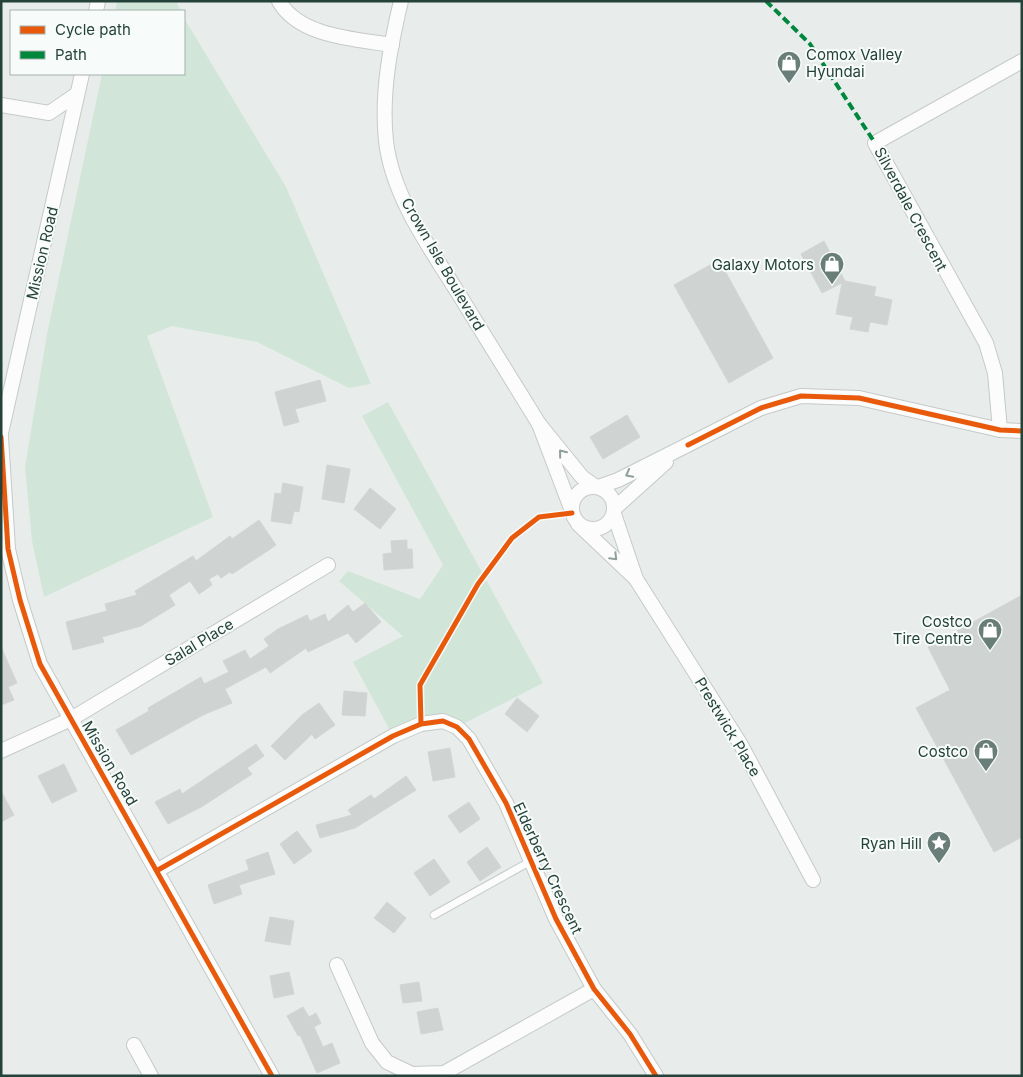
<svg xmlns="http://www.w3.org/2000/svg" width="1023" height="1077" viewBox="0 0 1023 1077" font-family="Inter,sans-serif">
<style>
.green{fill:#d1e6d8}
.building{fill:#cfd4d2;stroke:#d1d6d4}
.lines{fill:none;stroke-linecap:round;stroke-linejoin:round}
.lane-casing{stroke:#c5cac8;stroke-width:9}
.street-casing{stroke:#c5cac8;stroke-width:16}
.lane{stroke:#fcfcfc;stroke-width:7}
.street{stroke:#fcfcfc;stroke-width:14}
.quiet{stroke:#00873e;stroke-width:4;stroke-dasharray:8 4;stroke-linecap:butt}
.cycleway-casing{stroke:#f7fbf9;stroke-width:8}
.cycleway{stroke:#e8590c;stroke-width:5}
.oneway{stroke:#909f9b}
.labels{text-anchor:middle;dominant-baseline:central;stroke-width:4;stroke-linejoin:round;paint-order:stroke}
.poi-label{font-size:15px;fill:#24423a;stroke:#f7fbf9;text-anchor:end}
.street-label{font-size:15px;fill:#24423a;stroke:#f7fbf9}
</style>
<rect width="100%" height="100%" fill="#e8edeb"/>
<g class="green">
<polygon points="117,1 176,1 181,11 115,11"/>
<polygon points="184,18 286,187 371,384 349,388 257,342 172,326 147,336 213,517 44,597 32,541 25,467 47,334 102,74 184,74"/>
<polygon points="388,402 543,683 457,727 443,721 393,736 353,662 403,636 339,581 348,571 420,599 443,565 362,416"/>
</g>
<g class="building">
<polygon points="824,241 845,281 876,287 874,296 892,300 887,325 870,322 868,332 850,329 853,317 836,314 842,283 822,293 801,254"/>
<polygon points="719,260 773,358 729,383 674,285"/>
<polygon points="320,380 326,401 295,409 299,422 284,426 275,392"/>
<polygon points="627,415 640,437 603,459 590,437"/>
<polygon points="327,465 350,469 344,503 322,499"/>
<polygon points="283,483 303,487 299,512 294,511 291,524 271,521 275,493 281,494"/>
<polygon points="370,488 396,509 380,529 354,509"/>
<polygon points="259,520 276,545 266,552 232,574 230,572 221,578 218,574 209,579 212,585 199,594 190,581 169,595 175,605 141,626 102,637 104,642 73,650 66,622 107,611 105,604 137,595 135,591 193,556 196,561 230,536 232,539"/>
<polygon points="407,540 407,549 412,549 413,568 384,570 383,554 392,553 391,541"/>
<polygon points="1022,595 1022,837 994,852 916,708 950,690 928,647"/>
<polygon points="365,603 381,622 356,643 348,633 308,652 306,648 270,673 266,667 225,689 232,703 203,715 131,755 116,730 149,711 148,708 201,677 204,684 229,672 223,661 245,650 250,659 269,646 264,639 278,629 307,615 310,621 325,614 328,622 348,605 353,612"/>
<polygon points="1,647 17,683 8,687 14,700 1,705"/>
<polygon points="344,691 367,693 365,716 342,715"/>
<polygon points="517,698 539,716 527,732 505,714"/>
<polygon points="319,703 335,725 315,739 312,734 285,760 271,746 302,715"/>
<polygon points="256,744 264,756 247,768 252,774 203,806 168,824 155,802 180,789 182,794"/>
<polygon points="450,748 455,777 433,781 428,752"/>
<polygon points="64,764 77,791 52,803 38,776"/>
<polygon points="406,776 416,790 355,828 320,838 316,825 352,815 348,810 371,795 374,799"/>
<polygon points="1,791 14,815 1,822"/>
<polygon points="469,802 480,819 460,833 448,816"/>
<polygon points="297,831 312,851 294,864 280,844"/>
<polygon points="487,847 501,867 480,881 467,862"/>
<polygon points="268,852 275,874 239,885 242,894 214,904 208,885 249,870 246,860"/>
<polygon points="434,859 450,882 430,896 414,873"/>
<polygon points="387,902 406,918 394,933 374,918"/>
<polygon points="270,917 294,921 290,945 265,941"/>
<polygon points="289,972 294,994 274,998 270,976"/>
<polygon points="419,982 422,1001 403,1003 400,985"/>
<polygon points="303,1007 309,1017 316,1013 321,1023 314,1027 323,1047 332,1043 340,1063 317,1073 300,1035 298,1036 287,1016"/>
<polygon points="438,1008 443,1030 421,1034 417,1012"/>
</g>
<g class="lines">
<defs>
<polyline id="lane" points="434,915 531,861"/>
<g id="street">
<path d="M279 1C299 37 356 39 392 45"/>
<path d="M401 1C390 47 381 94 386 141 392 194 427 244 455 288 483 334 511 379 539 424"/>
<polyline points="96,11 98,1"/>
<polyline points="1,105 49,113 77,94"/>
<polyline points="1000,430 995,373 986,343 875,143 1022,61"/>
<polyline points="1,433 82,74"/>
<polyline points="1,437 8,549 20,600 40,664 272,1076"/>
<circle cx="593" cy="508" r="21"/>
<polyline points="598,487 618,480 761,408 801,396 859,398 1000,430 1022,431"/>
<polyline points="615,508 666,462"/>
<polyline points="572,511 539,424 582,477 596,487"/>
<polyline points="578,524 636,579 614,514"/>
<polyline points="636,579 741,745 813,880"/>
<polyline points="1,751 71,719 328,565"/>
<polyline points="158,870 393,736 421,724 443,721 457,727 469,739 506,803 556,919 594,989 630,1034 656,1076"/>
<polyline points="337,965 372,1043 387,1062 412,1074 444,1073 594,989"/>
<polyline points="134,1045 151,1076"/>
</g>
</defs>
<use href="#lane" class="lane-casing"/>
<use href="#street" class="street-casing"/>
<use href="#lane" class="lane"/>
<use href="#street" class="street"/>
<polyline class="quiet" points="766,1 810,44 875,143"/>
<defs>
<g id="cycleway">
<polyline points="1,437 8,549 20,600 40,664 272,1076"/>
<polyline points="688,445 761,408 801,396 859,398 1000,430 1022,431"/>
<polyline points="421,724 420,685 478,584 512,538 539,517 572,513"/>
<polyline points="158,870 393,736 421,724 443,721 457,727 469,739 506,803 556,919 594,989 630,1034 656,1076"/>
</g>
</defs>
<use href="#cycleway" class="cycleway-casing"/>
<use href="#cycleway" class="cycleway"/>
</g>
<defs><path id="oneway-chevron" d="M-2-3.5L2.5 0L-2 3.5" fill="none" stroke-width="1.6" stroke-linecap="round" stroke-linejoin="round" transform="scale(1.25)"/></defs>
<g class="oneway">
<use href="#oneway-chevron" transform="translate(562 453) rotate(-129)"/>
<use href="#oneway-chevron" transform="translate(629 474) rotate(152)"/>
<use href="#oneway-chevron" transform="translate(614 557) rotate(45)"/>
</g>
<defs>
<symbol id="shop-pin" viewBox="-11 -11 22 30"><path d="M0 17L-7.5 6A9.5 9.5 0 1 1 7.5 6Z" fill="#697e78" stroke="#f7fbf9"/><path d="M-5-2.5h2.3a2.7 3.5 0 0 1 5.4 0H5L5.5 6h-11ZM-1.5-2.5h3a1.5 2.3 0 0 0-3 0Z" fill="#fff"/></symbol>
<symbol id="sight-pin" viewBox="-11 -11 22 30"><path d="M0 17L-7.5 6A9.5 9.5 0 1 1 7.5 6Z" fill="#697e78" stroke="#f7fbf9"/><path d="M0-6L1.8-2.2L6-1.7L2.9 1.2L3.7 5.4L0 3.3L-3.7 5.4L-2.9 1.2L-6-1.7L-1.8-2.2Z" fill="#fff"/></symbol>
</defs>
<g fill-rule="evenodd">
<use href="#shop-pin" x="775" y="49" width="28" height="38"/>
<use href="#shop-pin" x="818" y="250" width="28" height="38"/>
<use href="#shop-pin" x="976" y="616" width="28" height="38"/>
<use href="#shop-pin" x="972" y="737" width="28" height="38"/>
<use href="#sight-pin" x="925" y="829" width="28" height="38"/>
</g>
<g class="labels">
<g class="poi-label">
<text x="806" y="54" text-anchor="start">Comox Valley<tspan x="806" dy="17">Hyundai</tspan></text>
<text x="814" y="264">Galaxy Motors</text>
<text x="972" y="621">Costco<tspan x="972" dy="17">Tire Centre</tspan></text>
<text x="968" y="751">Costco</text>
<text x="922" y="843">Ryan Hill</text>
</g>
<g class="street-label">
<text transform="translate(911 209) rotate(62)">Silverdale Crescent</text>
<text transform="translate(42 253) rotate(-77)">Mission Road</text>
<text transform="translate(443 264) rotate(60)">Crown Isle Boulevard</text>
<text transform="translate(199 642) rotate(-31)">Salal Place</text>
<text transform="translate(728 727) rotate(59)">Prestwick Place</text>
<text transform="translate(110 763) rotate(60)">Mission Road</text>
<text transform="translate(548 868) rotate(65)">Elderberry Crescent</text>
</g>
</g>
<rect width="1023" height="1077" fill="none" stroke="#24423a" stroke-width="5"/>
<rect x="10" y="10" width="175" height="65" fill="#f7fbf9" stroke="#a3b1ad"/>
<rect x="20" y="26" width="25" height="8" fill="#e8590c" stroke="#a3b1ad"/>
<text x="55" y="35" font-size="15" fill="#24423a">Cycle path</text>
<rect x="20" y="51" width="25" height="8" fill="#00873e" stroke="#a3b1ad"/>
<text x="55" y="60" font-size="15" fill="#24423a">Path</text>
</svg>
